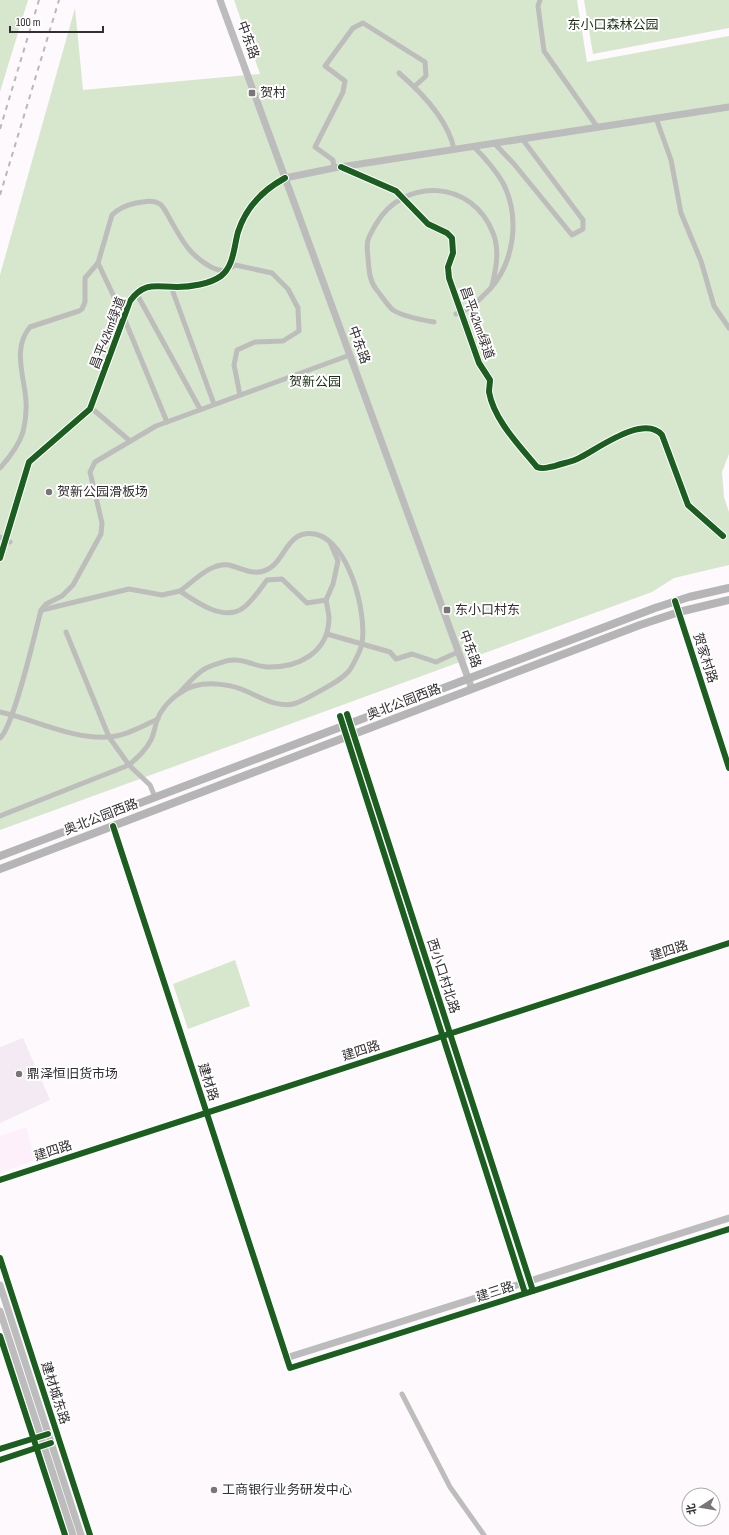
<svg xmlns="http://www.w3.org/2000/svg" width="729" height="1535" viewBox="0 0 729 1535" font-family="'Sofia Sans Condensed','Noto Sans SC',sans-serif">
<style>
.built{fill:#f4eaf4}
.education{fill:#fef0fa}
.green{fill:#d6e7cd}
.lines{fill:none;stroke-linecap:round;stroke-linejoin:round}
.street{stroke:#bdbdbc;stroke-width:5}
.secondary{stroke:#bdbcbc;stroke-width:7}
.primary{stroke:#b6b5b6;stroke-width:8}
.rail{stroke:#bab8b9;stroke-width:2;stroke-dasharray:5 5;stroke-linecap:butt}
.cycleway-casing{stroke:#fff;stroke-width:8}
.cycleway{stroke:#1b5e20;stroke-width:6}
.poi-dot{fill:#797578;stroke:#fff;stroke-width:1.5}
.labels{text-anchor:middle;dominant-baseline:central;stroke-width:4;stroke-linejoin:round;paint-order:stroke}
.park-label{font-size:13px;fill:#1b3110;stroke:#fff}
.street-label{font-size:13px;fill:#322e31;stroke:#fff}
.poi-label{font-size:13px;fill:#322e31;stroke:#fff;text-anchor:start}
</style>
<rect width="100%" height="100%" fill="#fdf9fd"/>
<polygon class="built" points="23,1038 50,1100 0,1123 0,1047"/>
<polygon class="education" points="26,1127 35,1160 0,1173 0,1136"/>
<g class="green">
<polygon points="0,0 28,0 0,92"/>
<polygon points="234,0 577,0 587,62 729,36 729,454 722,472 724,497 729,512 729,565 674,578 652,592 0,830 0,275 75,8 83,90 260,74"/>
<polygon points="584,0 729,0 729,28 593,54"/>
<polygon points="235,960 250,1006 188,1029 173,984"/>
</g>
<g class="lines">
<g class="street">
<polyline points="540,0 538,6 544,51 598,128"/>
<path d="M399 73C421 92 448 120 454 149"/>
<polyline points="656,118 671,160 681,213 701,261 714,306 729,328"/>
<polyline points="495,144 514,164 572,235 583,229 583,220 523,140"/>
<polyline points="334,168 333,160 315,147 343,92 345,81 325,66 353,28 363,23 425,62 426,76 415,86"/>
<polyline points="98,263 124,318 167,422"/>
<polyline points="173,292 214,404"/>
<polyline points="139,298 200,409"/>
<path d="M456 314C470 310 480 299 490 289 515 261 520 216 503 183 495 169 485 158 474 147"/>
<path d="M434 322C422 320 404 317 393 310 387 305 381 295 376 289 369 280 369 269 368 258 366 240 367 240 376 224 404 176 473 180 493 233 500 250 496 269 492 286"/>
<polyline points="95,411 130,441"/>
<path d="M0 468C9 458 19 445 23 432 26 420 27 404 25 392 22 370 14 346 30 327L79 311 82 309 85 302V278L98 263 112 215C119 208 126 205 136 203 144 202 152 199 160 204 164 207 167 214 170 219 181 239 190 256 211 267 222 272 225 272 235 265L272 273 288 289 298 308 299 331 283 341 255 342 237 350 234 365 240 395"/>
<polyline points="0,537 10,542"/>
<polyline points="675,601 729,768"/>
<path d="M42 610 129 589 162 595 180 591C196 602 224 622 243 608 252 602 260 589 267 580L282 579 307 603 326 600 333 584 338 561 330 542"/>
<polyline points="66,632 109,737 129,765 150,785 155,797"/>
<polyline points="327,634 390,652 396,659 412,654 436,662 458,652"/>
<path d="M181 691C188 684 195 675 203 670 208 666 219 663 226 661 243 657 252 666 267 667 298 668 328 653 329 619 329 613 327 606 326 600"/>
<path d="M0 712C36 720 71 739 108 737 126 736 142 726 158 719"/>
<path d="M0 738C14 726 35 633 41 610L46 604 62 596 73 585 101 534 102 523 90 472 95 462 156 426 350 355"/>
<path d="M0 816 129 765C138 757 146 750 151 740 154 734 155 726 157 720 163 705 178 691 194 686 208 682 228 684 241 689 257 695 275 708 293 704 302 702 312 695 320 691 330 685 345 678 351 668 355 661 361 650 362 643 367 613 349 541 315 534 285 529 286 564 264 571 252 575 241 568 229 565 211 562 194 581 180 591"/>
<polyline points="113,826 290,1368"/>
<polyline points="0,1180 729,943"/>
<polyline points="402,1394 450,1487 484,1535"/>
<polyline points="0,1449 48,1434"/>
<polyline points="0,1460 51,1443"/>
</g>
<g class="secondary">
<polyline points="220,0 472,689"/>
<polyline points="285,178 334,168 729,107"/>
<polyline points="350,723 533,1291"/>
<polyline points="343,726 525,1293"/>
<polyline points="0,1258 90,1535"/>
<polyline points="0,1285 81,1535"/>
<polyline points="0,1311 73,1535"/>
<polyline points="0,1336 65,1535"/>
<polyline points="286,1358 729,1218"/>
<polyline points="290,1368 729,1229"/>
</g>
<g class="primary">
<polyline points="0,856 655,608 689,597 729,588"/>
<polyline points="0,869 640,625 679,612 729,600"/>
</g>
<g class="rail">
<polyline points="0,129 39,0"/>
<polyline points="0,195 59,0"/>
</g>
<defs>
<g id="cycleway">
<path d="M341 167 396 191 428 224 447 233 452 238 453 253 448 267 449 278 479 363 490 380C490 384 489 388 489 392 494 420 519 445 537 467 543 470 548 467 555 466 563 463 573 462 581 457 599 448 644 414 662 435L688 505 723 536"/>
<path d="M0 558 29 462 90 409 130 301C145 281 156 287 177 287 190 287 210 284 221 276 234 266 234 246 238 232 246 207 263 190 285 178"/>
<polyline points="675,601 729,768"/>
<polyline points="347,714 533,1291"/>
<polyline points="340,716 525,1293"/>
<polyline points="113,826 290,1368 729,1229"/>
<polyline points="0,1180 729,943"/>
<polyline points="0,1258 90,1535"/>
<polyline points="0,1336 65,1535"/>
<polyline points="0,1449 48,1434"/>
<polyline points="0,1460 51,1443"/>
</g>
</defs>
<use href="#cycleway" class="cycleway-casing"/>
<use href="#cycleway" class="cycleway"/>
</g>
<g class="poi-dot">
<rect x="248" y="89" width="8" height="8" rx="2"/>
<circle cx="49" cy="492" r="4"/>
<rect x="443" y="606" width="8" height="8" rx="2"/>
<circle cx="19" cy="1074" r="4"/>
<circle cx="214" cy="1490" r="4"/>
</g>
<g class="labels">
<g class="park-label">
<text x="613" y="25">东小口森林公园</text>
<text x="315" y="382">贺新公园</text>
</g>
<g class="street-label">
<text transform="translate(248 40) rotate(70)">中东路</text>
<text transform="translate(477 323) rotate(70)">昌平42km绿道</text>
<text transform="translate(108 333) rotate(-69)">昌平42km绿道</text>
<text transform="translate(359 345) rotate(70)">中东路</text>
<text transform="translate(470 649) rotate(70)">中东路</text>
<text transform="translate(705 658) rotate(72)">贺家村路</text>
<text transform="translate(404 702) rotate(-21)">奥北公园西路</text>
<text transform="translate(101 817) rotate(-21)">奥北公园西路</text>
<text transform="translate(669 951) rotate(-18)">建四路</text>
<text transform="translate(443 976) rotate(72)">西小口村北路</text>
<text transform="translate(361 1051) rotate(-18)">建四路</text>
<text transform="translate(208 1082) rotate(72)">建材路</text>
<text transform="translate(53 1151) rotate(-18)">建四路</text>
<text transform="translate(495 1292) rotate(-18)">建三路</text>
<text transform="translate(55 1393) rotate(72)">建材城东路</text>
</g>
<g class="poi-label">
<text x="260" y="93">贺村</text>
<text x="57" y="492">贺新公园滑板场</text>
<text x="455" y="610">东小口村东</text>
<text x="27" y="1074">鼎泽恒旧货市场</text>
<text x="222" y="1490">工商银行业务研发中心</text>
</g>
</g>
<g transform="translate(701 1507) rotate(258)"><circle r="19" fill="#ffffff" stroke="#adabad"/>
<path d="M0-3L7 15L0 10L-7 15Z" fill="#797578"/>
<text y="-6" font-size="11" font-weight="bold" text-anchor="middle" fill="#322e31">北</text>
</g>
<path d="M10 26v6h93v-6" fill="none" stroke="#322e31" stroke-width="2"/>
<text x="16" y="26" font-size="12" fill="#322e31" stroke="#ffffff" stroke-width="3" paint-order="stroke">100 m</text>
</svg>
